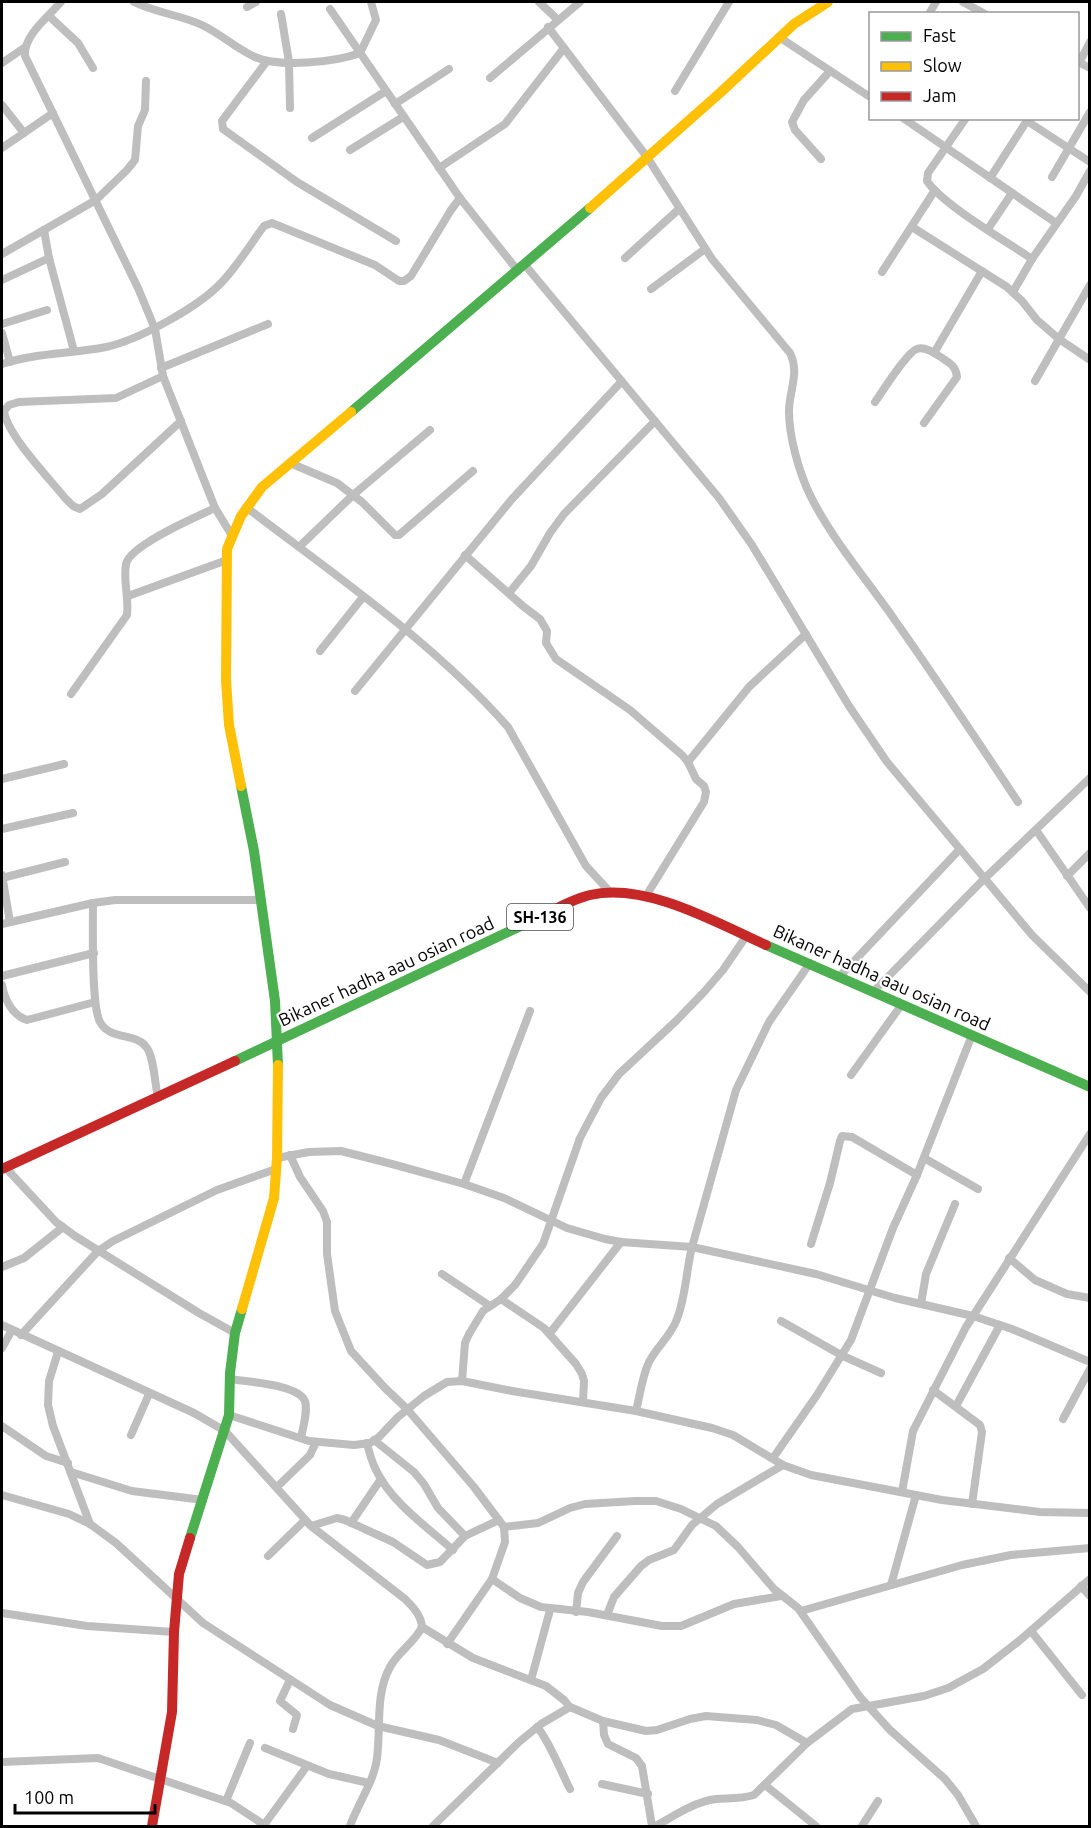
<svg xmlns="http://www.w3.org/2000/svg" width="1091" height="1828" viewBox="0 0 1091 1828" font-family="Ubuntu,sans-serif">
<style>
.lines{fill:none;stroke-linecap:round;stroke-linejoin:round}
.street{stroke:#bebebe;stroke-width:8}
.fast{stroke:#4caf50;stroke-width:10}
.slow{stroke:#ffc107;stroke-width:10}
.jam{stroke:#c62828;stroke-width:10}
.labels{text-anchor:middle;dominant-baseline:central;stroke-width:4.5;stroke-linejoin:round;paint-order:stroke}
.shield{fill:#fff;stroke:#4c4c4c;stroke-width:1.5}
.shield-label{font-size:16px;font-weight:bold;fill:#000}
.street-label{font-size:18px;fill:#000;stroke:#fff}
</style>
<rect width="100%" height="100%" fill="#fff"/>
<g class="lines">
<g class="street">
<path d="M61 2C49 16 23 36 25 56L138 288 155 329 163 376 215 508 231 534"/>
<path d="M134 2C156 13 182 15 204 26 222 35 237 49 255 57 279 68 336 62 360 53L376 20 371 2"/>
<polyline points="539,2 558,20"/>
<polyline points="963,2 985,14"/>
<polyline points="247,7 256,2"/>
<polyline points="330,9 460,198 518,271"/>
<polyline points="281,14 289,62 290,108"/>
<polyline points="929,14 936,2"/>
<polyline points="49,16 78,43 93,68"/>
<path d="M548 27 647 157 712 259 790 353C800 373 789 391 789 411 789 437 799 472 810 495 830 536 866 579 892 616 935 677 977 740 1018 802"/>
<polyline points="779,37 870,97"/>
<polyline points="267,61 222,121 223,129 297,182 396,241"/>
<polyline points="1078,62 1090,68"/>
<polyline points="2,63 24,48"/>
<polyline points="1079,63 1090,42"/>
<polyline points="490,78 580,2"/>
<polyline points="675,91 729,2"/>
<polyline points="395,104 449,69"/>
<polyline points="2,105 24,133"/>
<polyline points="903,118 1056,223"/>
<path d="M966 118 928 173 927 181C943 205 1006 241 1032 259"/>
<polyline points="1027,121 1090,162"/>
<polyline points="312,138 386,91"/>
<polyline points="2,148 53,113"/>
<polyline points="350,150 403,117"/>
<polyline points="821,159 795,130 792,122 804,100 830,71"/>
<polyline points="439,168 505,124 564,48"/>
<polyline points="1052,177 1090,112"/>
<polyline points="990,178 1028,119"/>
<polyline points="912,227 1007,287 1022,301 1037,320 1059,339 1090,360"/>
<polyline points="988,229 1012,193"/>
<polyline points="44,230 49,258 74,351"/>
<polyline points="2,254 96,200 127,170 135,160 138,126 145,110 146,81"/>
<polyline points="625,258 679,209"/>
<polyline points="525,265 719,498 752,545 849,706 887,762 1032,935 1090,992"/>
<polyline points="882,272 935,190"/>
<polyline points="2,280 49,258"/>
<polyline points="651,289 705,249"/>
<polyline points="1013,292 1032,259 1076,196 1090,171"/>
<polyline points="2,324 47,310"/>
<polyline points="2,333 10,362"/>
<polyline points="934,353 982,271"/>
<path d="M2 364C35 353 71 354 106 347 139 340 200 306 222 282 238 265 250 245 264 226L272 223 375 265 399 281H404L411 276 451 210 460 198"/>
<polyline points="161,368 268,324"/>
<path d="M163 376 116 398 19 402 9 405 4 411C7 435 49 478 65 498L73 506 80 509 102 494 181 421"/>
<polyline points="1035,381 1090,285"/>
<path d="M875 402C883 391 907 352 917 349 924 346 933 352 939 356 948 362 956 365 957 377L924 423"/>
<polyline points="290,463 337,483 362,502 395,535 399,535 473,471"/>
<path d="M246 507C336 576 433 642 508 727L586 866 611 893"/>
<polyline points="299,547 353,495 430,430"/>
<polyline points="465,555 524,607 540,619 547,631 546,643 556,659 630,710 682,755 688,762 696,779 704,786 706,792 704,802 646,896"/>
<polyline points="509,593 531,566 550,533 564,514 655,421"/>
<polyline points="128,596 227,560"/>
<polyline points="320,651 363,597"/>
<polyline points="355,691 512,499 621,382"/>
<path d="M71 694 127 615C129 598 123 580 126 564 130 545 196 517 215 508"/>
<polyline points="688,762 749,687 806,634"/>
<polyline points="2,779 64,764"/>
<polyline points="2,829 73,813"/>
<polyline points="1036,830 1090,908"/>
<polyline points="2,875 10,922"/>
<polyline points="1067,876 1090,853"/>
<polyline points="2,878 65,862"/>
<path d="M93 903C93 926 91 1006 100 1022 110 1041 137 1032 147 1048 154 1058 155 1085 158 1098"/>
<polyline points="2,924 93,903 115,900 260,900"/>
<polyline points="2,976 94,953"/>
<polyline points="839,977 960,849"/>
<path d="M2 985C5 1000 12 1015 27 1020L95 1002"/>
<polyline points="873,992 984,879 1090,778"/>
<polyline points="851,1075 902,1004"/>
<polyline points="290,1155 300,1177 323,1211 327,1222 327,1254 335,1311 351,1351 385,1388 407,1409 474,1487 504,1527 505,1542 492,1579 447,1644"/>
<polyline points="277,1158 309,1152 341,1151 392,1164 464,1184 504,1198 567,1228 605,1239 621,1242 692,1247 816,1274 895,1298 973,1316 1012,1329 1090,1362"/>
<polyline points="924,1158 978,1189"/>
<polyline points="5,1167 56,1222 75,1236 199,1313 235,1333"/>
<polyline points="464,1184 530,1011"/>
<polyline points="811,1244 830,1183 840,1141 842,1136 852,1137 917,1175"/>
<polyline points="1009,1258 1035,1280 1067,1294 1090,1298"/>
<polyline points="2,1267 24,1258 63,1227"/>
<polyline points="442,1274 490,1306"/>
<polyline points="501,1299 544,1328 576,1364 582,1374 584,1381 583,1402"/>
<polyline points="921,1304 926,1274 955,1204"/>
<polyline points="781,1321 843,1356 881,1373"/>
<path d="M2 1325 194 1413 225 1431 311 1526 405 1599C413 1607 421 1615 422 1627 415 1642 398 1652 390 1667 375 1694 381 1728 377 1758 374 1782 358 1803 350 1826"/>
<polyline points="550,1333 621,1242"/>
<polyline points="21,1335 98,1251 113,1241 217,1190 276,1169"/>
<polyline points="2,1348 12,1330"/>
<polyline points="58,1352 49,1381 48,1405 53,1426 90,1524"/>
<path d="M230 1379C247 1382 298 1384 305 1401 308 1411 303 1427 301 1438"/>
<polyline points="462,1381 465,1343 469,1334 483,1311 501,1299 515,1285 543,1244 580,1138 601,1098 619,1074 676,1021 704,992 723,970 747,935"/>
<polyline points="933,1390 980,1425 982,1432 972,1504"/>
<polyline points="956,1406 1000,1325"/>
<path d="M636 1411C640 1395 642 1377 649 1362 657 1346 671 1336 677 1319 686 1296 686 1271 692 1247L736 1090 769 1022 810 963"/>
<polyline points="229,1415 309,1441 354,1445 370,1443 379,1437 398,1417 424,1396 447,1382 462,1381 512,1391 636,1411 712,1428 733,1435 783,1465 811,1475 942,1500 1040,1512 1090,1513"/>
<polyline points="1063,1419 1090,1369"/>
<polyline points="2,1426 46,1456 68,1463"/>
<polyline points="131,1435 149,1394"/>
<polyline points="374,1440 414,1472 424,1484 438,1508 465,1536 499,1520"/>
<path d="M367 1443C369 1452 372 1462 376 1470 391 1502 427 1527 453 1550"/>
<polyline points="773,1458 817,1395 851,1340 893,1228 917,1175 972,1035"/>
<polyline points="71,1472 132,1491 203,1500"/>
<polyline points="277,1487 310,1455 316,1442"/>
<polyline points="902,1492 913,1431 966,1327 1090,1134"/>
<polyline points="2,1495 69,1514 90,1524 116,1543 203,1623 330,1705 378,1726 439,1740 498,1763"/>
<polyline points="351,1523 381,1479"/>
<polyline points="311,1526 337,1518 345,1520 393,1542 427,1565 440,1562 465,1536"/>
<polyline points="504,1527 538,1523 570,1508 585,1504 635,1501 656,1501 681,1509 716,1526 738,1547 774,1589 798,1608 860,1697 890,1730 945,1779 958,1795 976,1826"/>
<polyline points="268,1556 305,1520"/>
<polyline points="492,1579 520,1598 541,1607 588,1612 662,1626 681,1626 734,1604 781,1596"/>
<polyline points="891,1585 916,1495"/>
<polyline points="1081,1586 1090,1596"/>
<polyline points="801,1611 962,1565 1011,1555 1090,1548"/>
<polyline points="576,1612 578,1593 583,1582 617,1536"/>
<polyline points="2,1613 87,1626 174,1632"/>
<polyline points="607,1615 614,1597 641,1566 649,1560 674,1550 692,1525 717,1504 783,1465"/>
<polyline points="422,1627 473,1658 546,1686 564,1700 570,1707"/>
<polyline points="1031,1631 1082,1695"/>
<polyline points="290,1680 280,1701 297,1715 293,1729"/>
<polyline points="531,1680 550,1610"/>
<polyline points="603,1721 604,1735 608,1744 636,1758 642,1766 652,1826"/>
<path d="M537 1727C549 1740 561 1772 570 1789"/>
<polyline points="265,1748 329,1774 369,1783"/>
<polyline points="2,1762 98,1758 231,1803 266,1826"/>
<polyline points="602,1784 648,1794"/>
<polyline points="765,1785 816,1826"/>
<polyline points="226,1801 250,1743"/>
<polyline points="264,1825 307,1766"/>
<polyline points="433,1826 519,1742 541,1724 570,1707 603,1721 646,1731 657,1730 690,1719 706,1716 757,1720 776,1725 807,1743"/>
<path d="M656 1826C673 1816 696 1801 716 1799 729 1798 741 1799 754 1795L807 1743 852 1709 924 1696 948 1688 983 1669 1019 1641 1090 1579"/>
<polyline points="862,1826 878,1801"/>
</g>
<g class="fast">
<polyline points="351,412 590,208"/>
<polyline points="241,786 254,851 275,1001 278,1065"/>
<polyline points="766,945 1090,1087"/>
<polyline points="235,1061 544,915"/>
<polyline points="190,1538 229,1415 230,1373 235,1333 242,1309"/>
</g>
<g class="slow">
<polyline points="590,208 721,92 794,24 828,2"/>
<polyline points="241,786 229,725 226,680 227,549 241,516 262,487 351,412"/>
<polyline points="242,1309 274,1198 277,1158 278,1065"/>
</g>
<g class="jam">
<path d="M544 915C559 907 574 899 590 895 646 882 717 923 766 945"/>
<polyline points="2,1169 235,1061"/>
<polyline points="152,1826 172,1712 174,1632 179,1574 190,1538"/>
</g>
</g>
<g class="labels">
<rect class="shield" x="507" y="904" width="66" height="26" rx="4.5"/>
<g class="shield-label">
<text x="540" y="917">SH-136</text>
</g>
<g class="street-label">
<text transform="translate(386 971) rotate(-25)">Bikaner hadha aau osian road</text>
<text transform="translate(882 977) rotate(24)">Bikaner hadha aau osian road</text>
</g>
</g>
<rect width="1091" height="1828" fill="none" stroke="#000000" stroke-width="6"/>
<rect x="869" y="12" width="210" height="108" fill="#ffffff" stroke="#999999" stroke-width="1.5"/>
<rect x="881" y="32" width="30" height="9" fill="#4caf50" stroke="#999999" stroke-width="1.5"/>
<text x="923" y="42" font-size="18" fill="#000000">Fast</text>
<rect x="881" y="62" width="30" height="9" fill="#ffc107" stroke="#999999" stroke-width="1.5"/>
<text x="923" y="72" font-size="18" fill="#000000">Slow</text>
<rect x="881" y="92" width="30" height="9" fill="#c62828" stroke="#999999" stroke-width="1.5"/>
<text x="923" y="102" font-size="18" fill="#000000">Jam</text>
<path d="M15 1804v9h140v-9" fill="none" stroke="#000000" stroke-width="3"/>
<text x="24" y="1804" font-size="18" fill="#000000" stroke="#ffffff" stroke-width="4.5" paint-order="stroke">100 m</text>
</svg>
